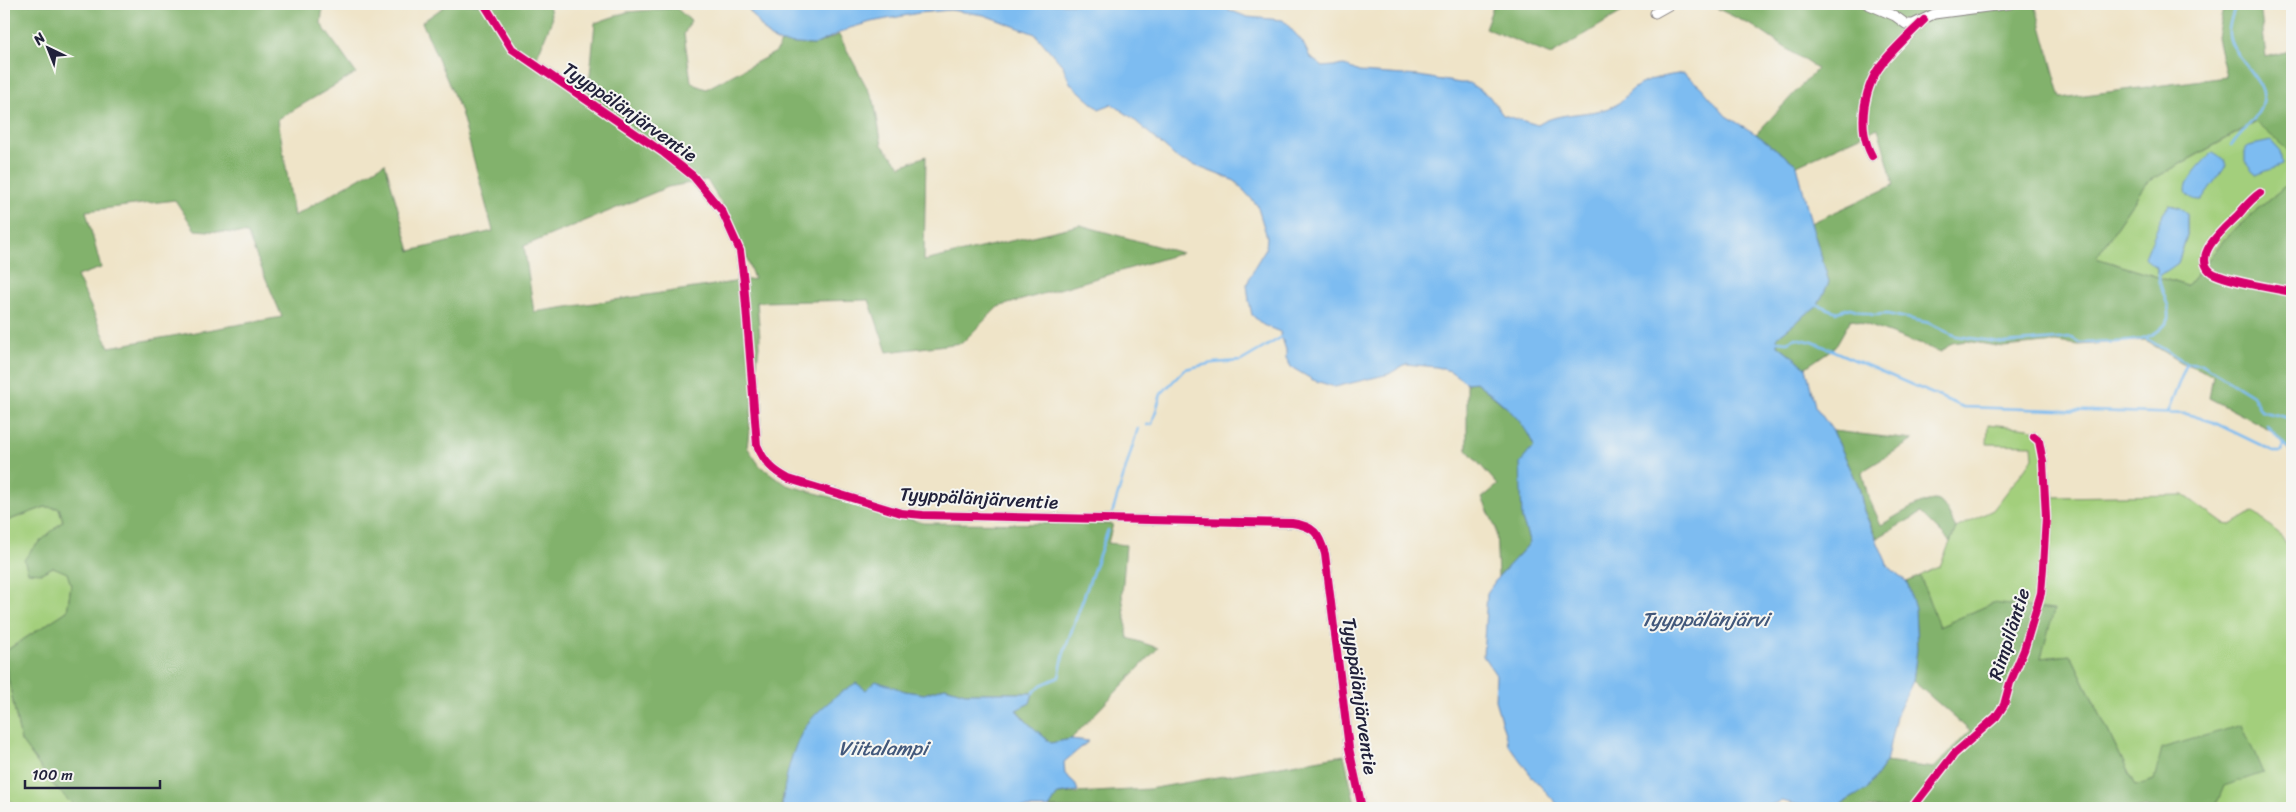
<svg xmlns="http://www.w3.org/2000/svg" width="2296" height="812" viewBox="0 0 2296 812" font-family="Sriracha,sans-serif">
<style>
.green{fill:#a3cf7c;stroke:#62785c;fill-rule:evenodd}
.forest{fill:#82b26c;stroke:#526a54;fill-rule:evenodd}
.water{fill:#7dbcf1;stroke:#506f96}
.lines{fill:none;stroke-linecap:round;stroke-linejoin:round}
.stream{stroke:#7dbcf1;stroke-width:2.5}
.minor-casing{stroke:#888382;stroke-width:11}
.minor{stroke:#fff;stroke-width:9}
.cycleway-casing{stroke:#f6f6f2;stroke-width:11}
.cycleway{stroke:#d6006c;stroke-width:8}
.labels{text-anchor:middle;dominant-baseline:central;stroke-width:4;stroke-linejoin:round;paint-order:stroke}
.street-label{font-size:19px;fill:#22223b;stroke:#f6f6f2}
.water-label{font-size:20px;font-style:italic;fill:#42587b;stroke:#f6f6f2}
</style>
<rect width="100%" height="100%" fill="#f6f6f2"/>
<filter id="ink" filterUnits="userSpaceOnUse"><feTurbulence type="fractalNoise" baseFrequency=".02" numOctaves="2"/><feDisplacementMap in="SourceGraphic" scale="10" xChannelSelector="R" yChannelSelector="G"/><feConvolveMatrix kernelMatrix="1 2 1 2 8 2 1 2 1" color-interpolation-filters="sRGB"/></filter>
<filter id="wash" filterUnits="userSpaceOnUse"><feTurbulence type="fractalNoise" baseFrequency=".0096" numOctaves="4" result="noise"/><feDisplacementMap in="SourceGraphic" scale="20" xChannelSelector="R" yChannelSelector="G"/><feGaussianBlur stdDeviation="1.12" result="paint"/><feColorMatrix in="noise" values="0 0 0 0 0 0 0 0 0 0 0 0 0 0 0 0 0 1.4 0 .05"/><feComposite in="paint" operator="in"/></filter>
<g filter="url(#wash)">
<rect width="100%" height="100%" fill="#efe4c8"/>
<g class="green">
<path d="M2257 122 2292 154V180L2227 236 2187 286 2096 258 2146 183ZM2169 205 2175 206 2187 215V235L2178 263 2161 274 2157 273V268L2150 263 2167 207Z"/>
<polygon points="1988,424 2029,428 2042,435 2051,497 2184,495 2224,524 2231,525 2253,512 2281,535 2292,553 2292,808 2215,808 2223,786 2154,780 2135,786 2071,655 2041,658 1993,603 1939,627 1920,576 1940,566 1956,528 1993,510 2033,458 2032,445 1987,444"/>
<polygon points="45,507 59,508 63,521 32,549 41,573 53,567 67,572 71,585 67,611 4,652 4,522"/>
<polygon points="4,658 21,741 55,787 76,808 18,808 13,802 4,798"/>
</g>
<g class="forest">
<path d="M4 4H323L321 24 356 73 278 119 294 216 385 163 410 251 493 231 461 112 422 22 448 4H549L552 20 536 59 588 96 595 23 627 12 676 8 691 21 684 34 691 81 695 85 706 89 776 52 781 43 814 45 839 35 874 101 882 145 901 166 926 156 924 261 1080 225 1182 253 998 307 962 343 887 352 869 300 757 302 760 338 747 447 760 466 787 485 924 523 1113 524 1108 543 1126 545 1122 595 1128 638 1158 648 1071 739 1051 743 1028 723 1016 709 1030 703 1033 693H965L945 687 924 694 905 691 784 790 781 808H76L55 787 21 741 4 658V652L67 611 71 585 67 573 53 567 41 573 28 572 24 560 32 549 63 521 59 508 45 507 4 522ZM707 180 736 228 754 279 534 312 524 246 668 187ZM175 200 195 230 247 234 282 317 109 347 77 276 101 268 86 211Z"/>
<polygon points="1494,4 1675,4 1625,10 1551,55 1485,28"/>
<polygon points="1688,4 2035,4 2061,98 2226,77 2217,37 2224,4 2260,4 2266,57 2292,50 2292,154 2256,122 2146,183 2096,258 2187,286 2227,236 2292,180 2292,460 2288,450 2271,430 2209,398 2213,375 2181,362 2145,340 2079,345 2056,342 2003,347 1967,341 1952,343 1941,352 1851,319 1835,347 1806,367 1778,345 1777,337 1817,305 1829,282 1811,223 1894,185 1878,128 1797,165 1756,134 1817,69 1753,26 1712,6"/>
<polygon points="1476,382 1512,412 1526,428 1534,446 1522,519 1530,543 1498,577 1496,528 1482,498 1498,485 1467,450 1467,383"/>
<path d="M1833 431 1913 440 1866 469 1862 473 1868 496 1881 525C1892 519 1928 495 1939 501 1947 506 1951 520 1956 528L1950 542 1921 513 1877 538 1864 511 1859 487Z"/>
<path d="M1920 576 1939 627 1993 603 2054 610 2041 658 2071 655 2135 786 2154 780 2162 748 2242 725 2263 773 2224 786 2215 808H1834L1867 789 1886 762 1934 768 1970 731 1913 681C1918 642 1918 619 1907 582Z"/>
<polygon points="1344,755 1356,808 1049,808 1058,794 1149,789"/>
</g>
<g class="water">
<path d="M747 4H1224L1227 9 1247 17 1283 20 1302 41 1310 57 1323 67 1344 65 1359 72 1419 76 1460 83H1469L1489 96 1503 115 1538 125C1560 110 1591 117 1616 105 1622 101 1627 94 1633 89 1648 78 1665 76 1684 73L1701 87 1726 116 1756 134 1797 165 1811 223 1829 282 1818 305 1777 337 1778 345 1806 367 1815 406 1833 431 1859 487 1864 511 1888 566 1907 582 1915 609 1917 649 1913 681 1896 716 1886 762 1867 789 1834 808H1812L1781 801 1763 808H1561L1533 778 1508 744 1495 700 1496 675 1483 656 1487 593 1498 577 1530 543 1522 519 1520 463 1534 446C1521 416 1501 402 1476 382L1467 383 1450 371 1436 367 1406 364 1389 374 1335 387 1313 380 1291 367 1286 358V350L1280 332 1263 325 1252 315 1249 301 1247 284 1255 266 1266 248 1267 237 1257 205 1235 181 1178 159 1131 117 1112 104 1099 109 1070 83 1063 66 1035 34 984 15 950 10 919 13 871 22 850 28 814 45 781 43 769 37 747 7Z"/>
<polygon points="2271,141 2280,151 2282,165 2256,175 2245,161 2245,148 2248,146"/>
<path d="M2213 153 2226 161V165L2201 200C2197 200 2194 200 2190 197 2176 187 2203 163 2210 154Z"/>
<polygon points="2169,205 2181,208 2187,214 2187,235 2178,263 2161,275 2157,273 2157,268 2150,263 2145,257 2163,214"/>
<path d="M876 681 905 691 924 694 945 687 965 693H1033L1030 703 1016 710 1028 723 1051 743 1071 739 1089 741 1064 762 1065 774 1075 783 1078 791 1058 794 1049 808H782C784 782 791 749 806 726 817 710 839 693 856 683L866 690Z"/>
</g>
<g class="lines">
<g class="stream">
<path d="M2231 145C2242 131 2257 120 2263 102 2269 83 2230 56 2229 34 2228 25 2233 13 2236 4"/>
<path d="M1818 305 1837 312 1850 308 1873 315 1887 314 1929 323 1956 336 2005 343 2072 338 2080 343C2109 341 2152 348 2169 319 2171 302 2158 290 2159 274"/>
<polyline points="2147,339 2187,363 2167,413"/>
<polyline points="1778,341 1787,342 1796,338 1813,342 1963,407 2187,414 2213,422 2273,451 2282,451 2283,443 2292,453"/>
<polyline points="2187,363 2202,364 2252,395 2261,411 2292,419"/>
<polyline points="1147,425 1152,424 1161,394 1185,369 1213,363 1241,361 1282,337"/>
<polyline points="2267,425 2283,443"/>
<polyline points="1112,514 1138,428"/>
<polyline points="1033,693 1041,685 1059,677 1064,652 1108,530"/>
</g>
</g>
</g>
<g filter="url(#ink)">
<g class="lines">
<defs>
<g id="minor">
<path d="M484 4 512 49 664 153 693 176 722 211 740 251 744 282 757 445C764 462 773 471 789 479L901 513 923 515 1292 523C1314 526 1319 533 1325 554L1349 748 1362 808"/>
<polyline points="1867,4 1895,16 1906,24 1913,24 1934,14 2010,4"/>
<polyline points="1655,13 1671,4"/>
<path d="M1872 156C1856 127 1864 84 1885 60 1897 46 1911 33 1924 20"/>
<path d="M2260 193C2251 199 2245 207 2238 215 2227 226 2192 254 2210 271 2219 280 2277 289 2292 292"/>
<polyline points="1912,808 1954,754 1996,717 2004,705 2010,683 2024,650 2041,593 2043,568 2046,517 2043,462 2039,441 2034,437"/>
</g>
</defs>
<use href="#minor" class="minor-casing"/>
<use href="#minor" class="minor"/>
<defs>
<g id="cycleway">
<path d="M484 4 512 49 664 153 693 176 722 211 740 251 744 282 757 445C764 462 773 471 789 479L901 513 923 515 1292 523C1314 526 1319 533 1325 554L1349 748 1362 808"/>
<path d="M1872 156C1856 127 1864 84 1885 60 1897 46 1911 33 1924 20"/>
<path d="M2260 193C2251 199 2245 207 2238 215 2227 226 2192 254 2210 271 2219 280 2277 289 2292 292"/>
<polyline points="1912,808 1954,754 1996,717 2004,705 2010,683 2024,650 2041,593 2043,568 2046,517 2043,462 2039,441 2034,437"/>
</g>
</defs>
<use href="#cycleway" class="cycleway-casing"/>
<use href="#cycleway" class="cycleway"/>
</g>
</g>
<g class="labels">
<g class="street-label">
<text transform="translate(630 112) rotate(35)">Tyyppälänjärventie</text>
<text transform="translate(979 498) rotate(3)">Tyyppälänjärventie</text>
<text transform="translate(2009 634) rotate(-72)">Rimpiläntie</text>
<text transform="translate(1360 696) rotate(82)">Tyyppälänjärventie</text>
</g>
<g class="water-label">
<text x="1705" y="619">Tyyppälänjärvi</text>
<text x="883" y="748">Viitalampi</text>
</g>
</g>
<rect width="2296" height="812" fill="none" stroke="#f6f6f2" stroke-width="20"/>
<g transform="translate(48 48) rotate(317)" stroke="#f6f6f2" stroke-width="4" paint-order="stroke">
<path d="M0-4L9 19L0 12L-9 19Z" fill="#22223b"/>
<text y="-8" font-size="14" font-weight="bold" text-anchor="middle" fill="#22223b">N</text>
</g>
<path d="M25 780v8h135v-8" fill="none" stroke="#22223b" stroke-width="2.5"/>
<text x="32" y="780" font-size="15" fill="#22223b" stroke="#f6f6f2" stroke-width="4" paint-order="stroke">100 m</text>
</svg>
